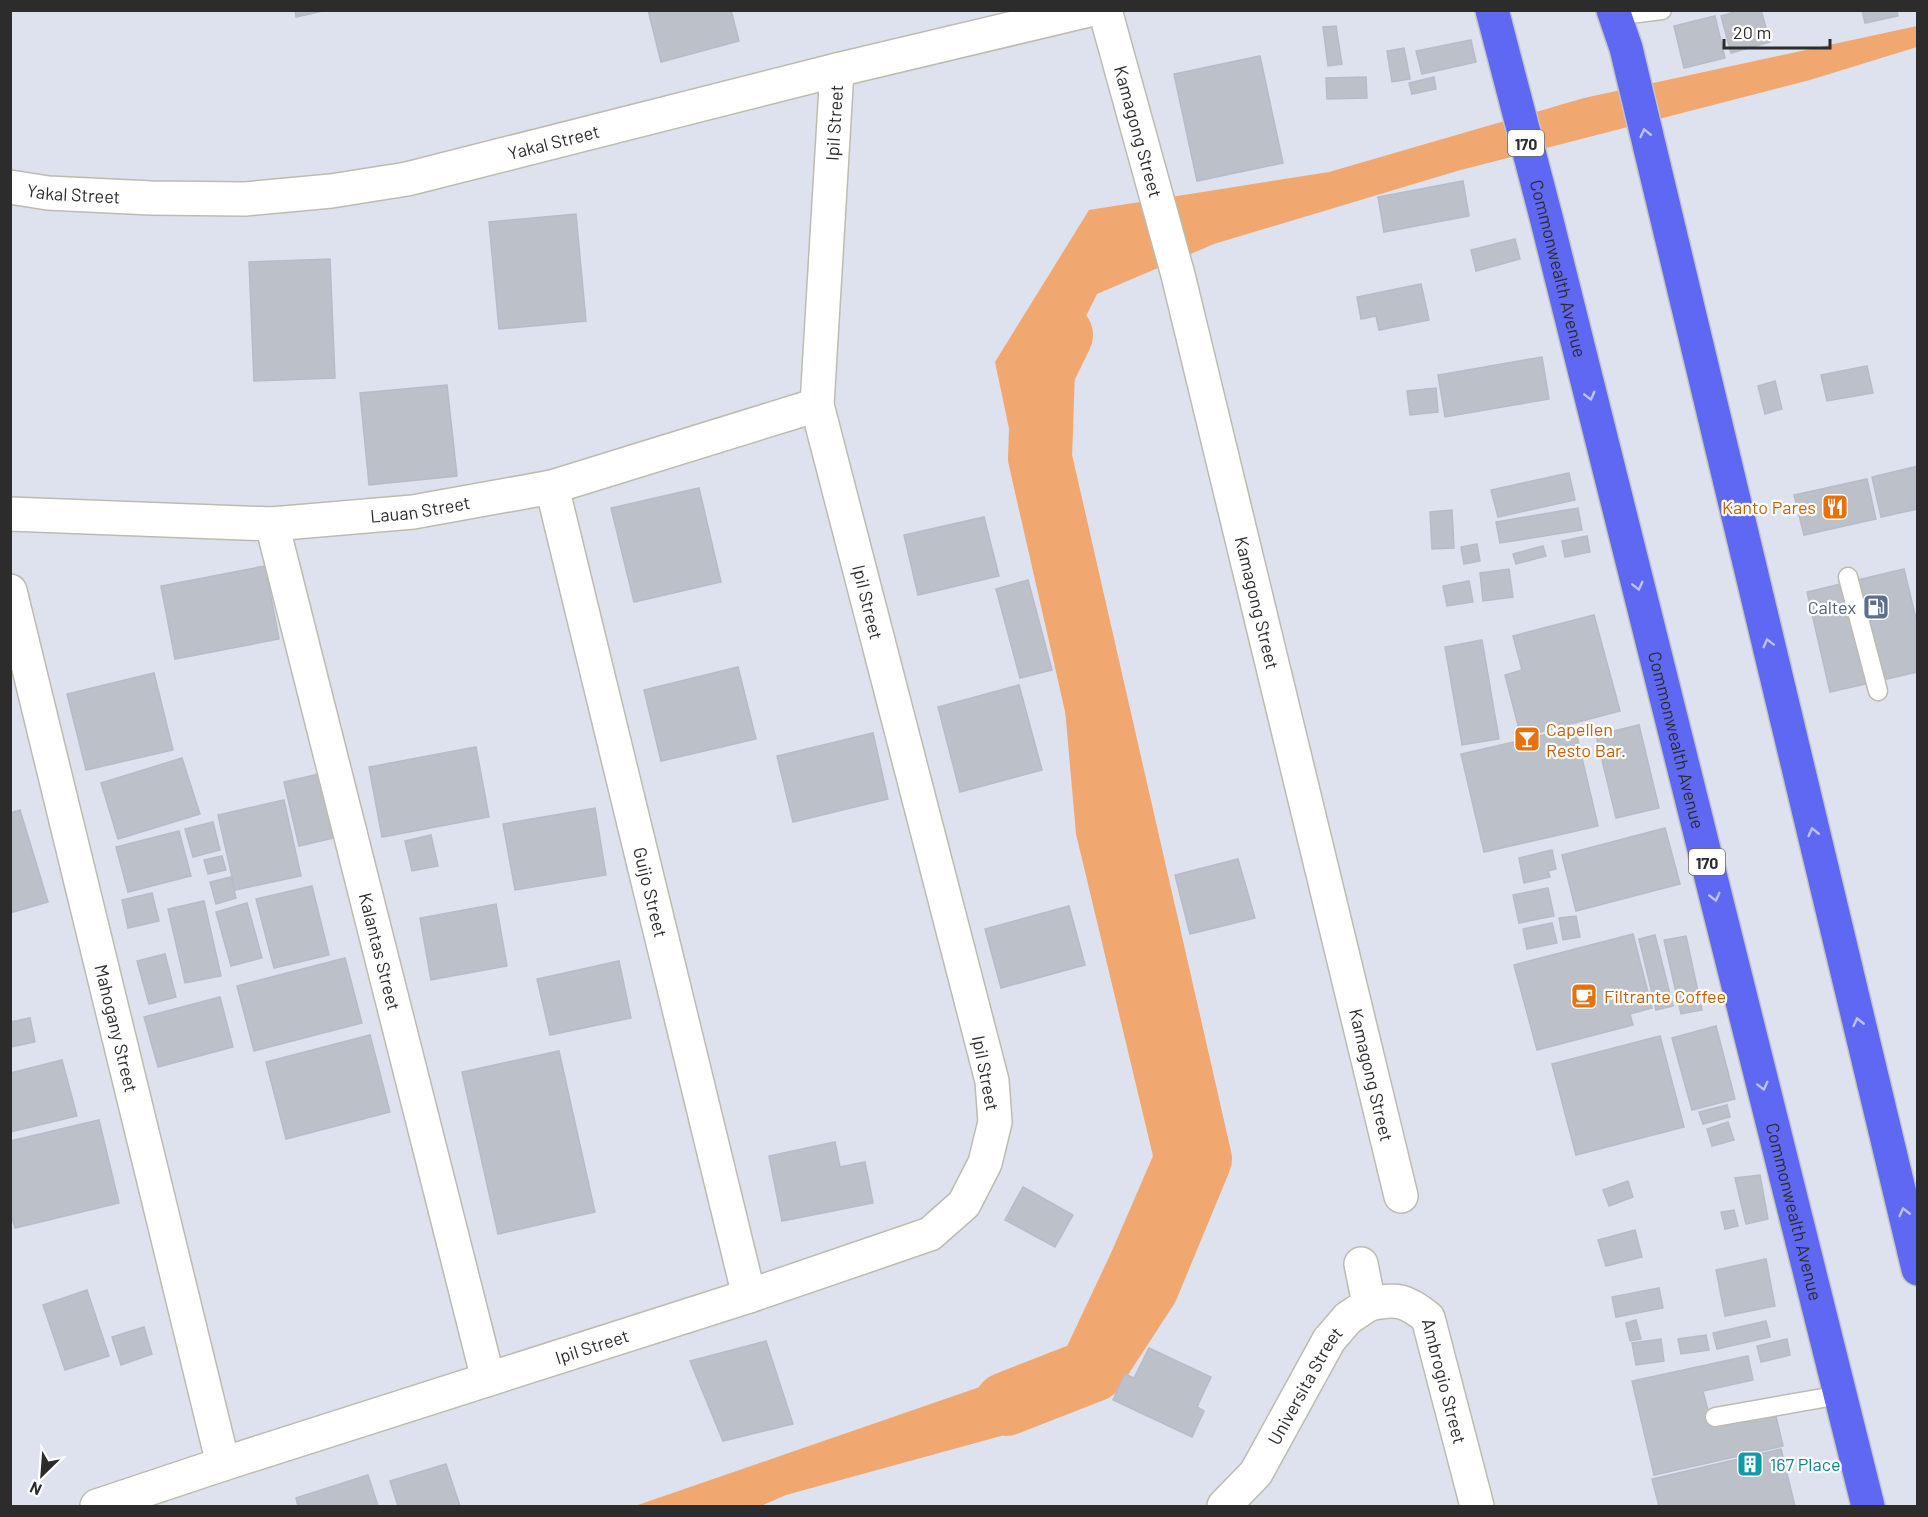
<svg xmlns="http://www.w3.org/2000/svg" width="1928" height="1517" viewBox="0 0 1928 1517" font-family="Barlow,sans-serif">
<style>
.water{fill:#f1a770}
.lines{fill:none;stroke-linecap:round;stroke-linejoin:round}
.river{stroke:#f1a770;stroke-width:64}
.building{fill:#bcc0c9;stroke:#b7bbc9;stroke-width:1.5}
.service-casing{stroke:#bcbcae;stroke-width:21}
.minor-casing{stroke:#bcbcae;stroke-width:36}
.primary-casing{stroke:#c4c4c4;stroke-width:36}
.service{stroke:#fff;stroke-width:18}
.minor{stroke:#fff;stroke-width:33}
.primary{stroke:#5e68f3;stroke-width:33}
.oneway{stroke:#bfc3fa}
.labels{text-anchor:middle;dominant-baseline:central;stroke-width:4.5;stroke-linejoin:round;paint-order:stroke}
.shield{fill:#fff;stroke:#6b6b6b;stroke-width:1.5}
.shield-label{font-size:16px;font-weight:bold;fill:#2c2c2c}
.street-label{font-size:18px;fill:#2c2c2c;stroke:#fff}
.food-label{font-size:18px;fill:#c56008;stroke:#fff;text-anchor:start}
.service-label{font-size:18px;fill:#4e5e75;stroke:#fff;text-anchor:end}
.culture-label{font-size:18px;fill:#0d838f;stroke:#fff;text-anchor:start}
</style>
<rect width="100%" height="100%" fill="#dee2ee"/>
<polygon class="water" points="1917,26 1917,47 1810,80 1457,171 1214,244 1097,294 1043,403 1036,476 1200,1133 1188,1221 1083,1380 1001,1436 786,1495 761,1506 635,1506 1061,1359 1111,1253 1153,1156 1076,834 1063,686 995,362 1089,210 1329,172 1584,98"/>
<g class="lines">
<polyline class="river" points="1006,1404 1093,1370 1147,1287 1200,1159 1040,458 1043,372 1061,335"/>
</g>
<g class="building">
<polygon points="295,10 327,10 296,17"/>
<polygon points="648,10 731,10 739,41 661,62"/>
<polygon points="1741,10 1761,10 1770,42 1731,53 1721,16"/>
<polygon points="1862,10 1897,10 1898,16 1865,23"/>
<polygon points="1715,16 1725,58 1684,68 1674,26"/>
<polygon points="1336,26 1342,64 1328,66 1323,27"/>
<polygon points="1471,40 1476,62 1422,74 1416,51"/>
<polygon points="1404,48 1410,79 1392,82 1387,51"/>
<polygon points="1260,56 1283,163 1197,181 1174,74"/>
<polygon points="1366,77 1367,98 1327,99 1326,78"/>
<polygon points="1434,77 1436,89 1412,94 1409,83"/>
<polygon points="1463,181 1469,216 1384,232 1378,197"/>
<polygon points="576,214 586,321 499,329 489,222"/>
<polygon points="1515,239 1520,259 1476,271 1471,250"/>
<polygon points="330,259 335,378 254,381 249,262"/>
<polygon points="1421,284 1429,320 1379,330 1376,316 1361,319 1357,297"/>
<polygon points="1542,357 1549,399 1445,417 1438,375"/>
<polygon points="1867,366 1873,393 1827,401 1821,375"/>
<polygon points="1775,381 1782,409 1765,414 1758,386"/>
<polygon points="447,385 457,476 369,485 360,393"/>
<polygon points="1436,388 1438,412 1410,415 1407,391"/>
<polygon points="1918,466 1918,509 1881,517 1872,477"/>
<polygon points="1569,473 1575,500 1498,517 1491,490"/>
<polygon points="1867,479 1876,519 1804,535 1794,495"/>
<polygon points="699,488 721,582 634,602 611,508"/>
<polygon points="1578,508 1582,530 1500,543 1496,522"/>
<polygon points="1452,510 1454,548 1432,549 1430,512"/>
<polygon points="984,517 999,576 918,595 904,535"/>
<polygon points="1587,536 1590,552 1565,557 1562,541"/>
<polygon points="1477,544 1480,561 1464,564 1461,547"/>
<polygon points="1543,546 1546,556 1516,564 1513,554"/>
<polygon points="265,566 279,639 175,659 161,586"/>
<polygon points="1509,569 1513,597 1483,601 1480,573"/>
<polygon points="1904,569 1918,627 1918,672 1830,692 1807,592"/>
<polygon points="1028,580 1052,670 1020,678 996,589"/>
<polygon points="1469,581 1473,602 1447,606 1443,586"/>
<polygon points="1594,615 1620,711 1521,737 1505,675 1522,670 1513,636"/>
<polygon points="1482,640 1499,739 1462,745 1445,647"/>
<polygon points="738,667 756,739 661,761 644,690"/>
<polygon points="154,673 173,750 86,770 67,694"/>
<polygon points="1019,685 1042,770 960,792 938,707"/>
<polygon points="1639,725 1659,808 1616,818 1596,735"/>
<polygon points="1575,728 1598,826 1484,852 1461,754"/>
<polygon points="873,733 888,799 793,822 777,756"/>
<polygon points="476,747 489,817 382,837 369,767"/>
<polygon points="182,758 200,814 118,839 101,783"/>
<polygon points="319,774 334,838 299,846 284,782"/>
<polygon points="284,800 301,876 235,890 218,815"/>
<polygon points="595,808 606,875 515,890 503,824"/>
<polygon points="20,810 48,902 10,913 10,813"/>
<polygon points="213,822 220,850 193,857 185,829"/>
<polygon points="1665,828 1680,884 1576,911 1562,855"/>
<polygon points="179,831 191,876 128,892 116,847"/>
<polygon points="431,835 438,866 412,871 405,841"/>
<polygon points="1552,850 1556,869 1548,871 1550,877 1524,883 1519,858"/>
<polygon points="222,856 226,870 208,874 204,860"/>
<polygon points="1238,859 1255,918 1190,934 1175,875"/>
<polygon points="231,877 236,898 216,904 210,882"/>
<polygon points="312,886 329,955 274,968 256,899"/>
<polygon points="1548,888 1554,916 1519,923 1513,895"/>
<polygon points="152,893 159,921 128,928 122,900"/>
<polygon points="204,901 221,976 185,983 168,909"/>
<polygon points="247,903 262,958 231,966 216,912"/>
<polygon points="496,904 507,966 431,980 420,918"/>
<polygon points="1069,906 1085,965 1001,988 985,929"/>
<polygon points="1576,916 1580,937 1563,940 1559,918"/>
<polygon points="1552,923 1557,943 1527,949 1523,929"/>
<polygon points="1633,934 1652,1008 1630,1014 1633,1025 1537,1050 1514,965"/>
<polygon points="1655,935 1673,1006 1656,1010 1639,939"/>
<polygon points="1686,936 1702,1010 1681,1014 1664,940"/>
<polygon points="165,954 176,997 149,1004 137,961"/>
<polygon points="345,958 362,1023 254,1051 237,986"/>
<polygon points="619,961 631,1018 550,1035 537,979"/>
<polygon points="220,997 233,1047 158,1067 144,1017"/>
<polygon points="30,1018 35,1042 10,1047 10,1022"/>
<polygon points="1716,1026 1735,1099 1692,1110 1672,1038"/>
<polygon points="370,1035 390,1112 286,1139 266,1062"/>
<polygon points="1660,1036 1684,1127 1576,1155 1552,1064"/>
<polygon points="559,1051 595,1212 498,1234 462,1072"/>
<polygon points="62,1060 77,1116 10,1132 10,1073"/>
<polygon points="1727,1105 1730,1117 1703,1124 1699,1112"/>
<polygon points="99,1120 119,1203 15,1228 10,1211 10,1141"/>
<polygon points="1728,1122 1734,1140 1712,1146 1707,1129"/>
<polygon points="835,1142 840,1167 865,1162 873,1203 782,1221 769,1156"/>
<polygon points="1760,1175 1768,1219 1746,1224 1735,1178"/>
<polygon points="1628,1181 1633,1197 1609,1206 1603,1190"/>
<polygon points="1023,1187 1073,1215 1055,1247 1005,1220"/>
<polygon points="1734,1210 1738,1226 1725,1229 1721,1212"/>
<polygon points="1635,1230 1642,1257 1606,1266 1598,1240"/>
<polygon points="1766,1259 1775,1306 1725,1316 1716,1270"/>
<polygon points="1659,1288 1663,1308 1616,1317 1612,1297"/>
<polygon points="87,1290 109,1356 65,1370 43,1305"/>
<polygon points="1636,1320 1641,1339 1630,1341 1626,1323"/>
<polygon points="1766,1321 1770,1337 1717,1349 1713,1333"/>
<polygon points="144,1327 152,1354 121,1365 112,1337"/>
<polygon points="1706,1335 1709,1350 1681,1354 1678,1339"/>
<polygon points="1661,1339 1664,1361 1636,1365 1632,1343"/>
<polygon points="1787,1339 1790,1355 1761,1362 1757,1346"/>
<polygon points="766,1341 793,1424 723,1441 690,1361"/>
<polygon points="1149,1348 1211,1377 1197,1407 1204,1411 1192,1437 1113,1400 1125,1374 1134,1378"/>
<polygon points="1748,1356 1753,1380 1703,1391 1712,1426 1775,1412 1783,1446 1654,1475 1632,1381"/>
<polygon points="1781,1449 1795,1506 1659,1506 1652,1479"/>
<polygon points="446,1464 460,1506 398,1506 390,1481"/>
<polygon points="368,1475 378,1506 298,1506 296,1498"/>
</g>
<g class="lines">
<defs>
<g id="service">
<polyline points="1614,16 1662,10"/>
<polyline points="1848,577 1878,691"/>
<polyline points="1715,1417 1840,1395"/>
</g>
<g id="minor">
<path id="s1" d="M1105 10 1178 275 1401 1196"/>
<path id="s2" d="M10 187 48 193 151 198 245 199 331 191 407 179 837 70 1089 10"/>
<path id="s3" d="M552 487 749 1296"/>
<path id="s4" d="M10 514 272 524 413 512 552 487 817 405"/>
<path id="s5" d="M272 524 488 1379"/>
<path id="s6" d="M10 591 223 1464"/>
<path id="s7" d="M1369 1304C1397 1298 1406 1300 1428 1318L1477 1506"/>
<path id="s8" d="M97 1506 223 1464 749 1296 930 1234 964 1204 985 1163 995 1122 992 1081 817 405 837 70"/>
<path id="s9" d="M1224 1506 1256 1473 1329 1340 1348 1318 1369 1304 1361 1264"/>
</g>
<g id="primary">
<path id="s10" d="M1492 10 1546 217 1868 1506"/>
<polyline points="1613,10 1626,48 1918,1269"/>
</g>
</defs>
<use href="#service" class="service-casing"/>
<use href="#minor" class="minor-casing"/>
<use href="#primary" class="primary-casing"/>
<use href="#service" class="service"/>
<use href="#minor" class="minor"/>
<use href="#primary" class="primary"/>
</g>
<defs><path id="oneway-chevron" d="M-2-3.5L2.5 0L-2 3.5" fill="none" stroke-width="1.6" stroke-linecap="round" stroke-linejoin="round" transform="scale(1.5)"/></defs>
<g class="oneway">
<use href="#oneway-chevron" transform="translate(1645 133) rotate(-103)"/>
<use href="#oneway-chevron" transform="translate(1590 396) rotate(76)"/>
<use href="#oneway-chevron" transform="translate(1638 586) rotate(76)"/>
<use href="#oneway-chevron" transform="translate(1768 643) rotate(-104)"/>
<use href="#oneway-chevron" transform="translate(1813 832) rotate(-103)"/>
<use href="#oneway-chevron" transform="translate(1715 897) rotate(76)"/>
<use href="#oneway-chevron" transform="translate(1858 1022) rotate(-103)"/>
<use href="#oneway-chevron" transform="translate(1763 1086) rotate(76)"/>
<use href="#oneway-chevron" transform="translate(1904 1212) rotate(-103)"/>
</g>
<defs>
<symbol id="restaurant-square" viewBox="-11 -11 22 22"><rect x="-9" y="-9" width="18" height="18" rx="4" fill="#e8710a" stroke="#fff"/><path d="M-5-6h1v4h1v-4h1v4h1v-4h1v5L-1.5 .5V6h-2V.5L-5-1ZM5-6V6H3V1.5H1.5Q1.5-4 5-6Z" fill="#fff"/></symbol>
<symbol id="fuel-square" viewBox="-11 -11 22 22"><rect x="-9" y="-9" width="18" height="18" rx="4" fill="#5c6f8a" stroke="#fff"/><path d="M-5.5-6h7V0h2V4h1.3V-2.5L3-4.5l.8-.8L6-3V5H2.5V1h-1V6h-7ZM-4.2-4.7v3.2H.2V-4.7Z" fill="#fff"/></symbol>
<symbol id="bar-square" viewBox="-11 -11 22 22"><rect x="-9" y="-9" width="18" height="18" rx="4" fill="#e8710a" stroke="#fff"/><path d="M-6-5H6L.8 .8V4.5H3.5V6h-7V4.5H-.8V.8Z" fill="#fff"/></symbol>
<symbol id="cafe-square" viewBox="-11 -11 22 22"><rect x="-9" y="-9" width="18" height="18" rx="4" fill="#e8710a" stroke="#fff"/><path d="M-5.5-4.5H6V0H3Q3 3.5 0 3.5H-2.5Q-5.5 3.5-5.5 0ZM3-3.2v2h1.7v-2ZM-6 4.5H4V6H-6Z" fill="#fff"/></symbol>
<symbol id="building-square" viewBox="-11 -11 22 22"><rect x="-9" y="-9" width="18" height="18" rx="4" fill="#0f9aa8" stroke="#fff"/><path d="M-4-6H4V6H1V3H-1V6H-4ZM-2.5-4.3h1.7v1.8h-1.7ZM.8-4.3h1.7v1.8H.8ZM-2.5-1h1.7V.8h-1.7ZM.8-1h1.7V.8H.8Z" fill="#fff"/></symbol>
</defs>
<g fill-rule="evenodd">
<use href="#restaurant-square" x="1820" y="492" width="30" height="30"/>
<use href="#fuel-square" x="1861" y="592" width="30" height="30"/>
<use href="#bar-square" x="1512" y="724" width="30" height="30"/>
<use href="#cafe-square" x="1569" y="981" width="30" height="30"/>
<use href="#building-square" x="1735" y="1449" width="30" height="30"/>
</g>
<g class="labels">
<g class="shield">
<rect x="1508" y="130" width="36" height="26" rx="4.5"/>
<rect x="1689" y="849" width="36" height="26" rx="4.5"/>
</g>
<g class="shield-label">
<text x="1526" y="143">170</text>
<text x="1707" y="862">170</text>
</g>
<g class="street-label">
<text stroke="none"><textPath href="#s8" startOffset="2032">Ipil Street</textPath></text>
<text stroke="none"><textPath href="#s1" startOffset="126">Kamagong Street</textPath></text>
<text stroke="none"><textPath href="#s2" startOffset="550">Yakal Street</textPath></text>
<text stroke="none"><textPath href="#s2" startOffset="64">Yakal Street</textPath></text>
<text stroke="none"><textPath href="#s10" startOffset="267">Commonwealth Avenue</textPath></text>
<text stroke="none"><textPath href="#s4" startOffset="411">Lauan Street</textPath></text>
<text transform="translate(868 602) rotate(76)">Ipil Street</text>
<text stroke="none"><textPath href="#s1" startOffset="612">Kamagong Street</textPath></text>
<text stroke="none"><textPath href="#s10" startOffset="753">Commonwealth Avenue</textPath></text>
<text stroke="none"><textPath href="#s3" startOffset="417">Guijo Street</textPath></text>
<text stroke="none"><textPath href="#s5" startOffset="441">Kalantas Street</textPath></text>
<text stroke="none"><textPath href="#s6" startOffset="450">Mahogany Street</textPath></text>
<text transform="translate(986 1073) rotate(79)">Ipil Street</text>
<text stroke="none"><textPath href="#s1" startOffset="1098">Kamagong Street</textPath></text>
<text stroke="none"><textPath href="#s10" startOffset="1239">Commonwealth Avenue</textPath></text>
<text stroke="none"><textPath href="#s8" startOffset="520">Ipil Street</textPath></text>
<text stroke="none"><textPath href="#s7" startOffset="129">Ambrogio Street</textPath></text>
<text stroke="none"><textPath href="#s9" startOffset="146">Universita Street</textPath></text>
</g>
<g class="food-label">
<text x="1816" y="507" text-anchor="end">Kanto Pares</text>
<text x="1546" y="729">Capellen<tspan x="1546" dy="21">Resto Bar.</tspan></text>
<text x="1604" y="996">Filtrante Coffee</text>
</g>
<g class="service-label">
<text x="1856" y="607">Caltex</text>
</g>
<g class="culture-label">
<text x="1770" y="1464">167 Place</text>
</g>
</g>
<rect width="1928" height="1517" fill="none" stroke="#2c2c2c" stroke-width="24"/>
<g transform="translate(42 1475) rotate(205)" stroke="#ffffff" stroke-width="4.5" paint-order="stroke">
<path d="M0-4.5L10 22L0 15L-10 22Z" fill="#2c2c2c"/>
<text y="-9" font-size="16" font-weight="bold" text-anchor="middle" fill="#2c2c2c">N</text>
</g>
<path d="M1724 39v9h106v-9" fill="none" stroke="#2c2c2c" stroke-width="3"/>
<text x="1733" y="39" font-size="18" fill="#2c2c2c" stroke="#ffffff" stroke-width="4.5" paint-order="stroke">20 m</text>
</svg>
